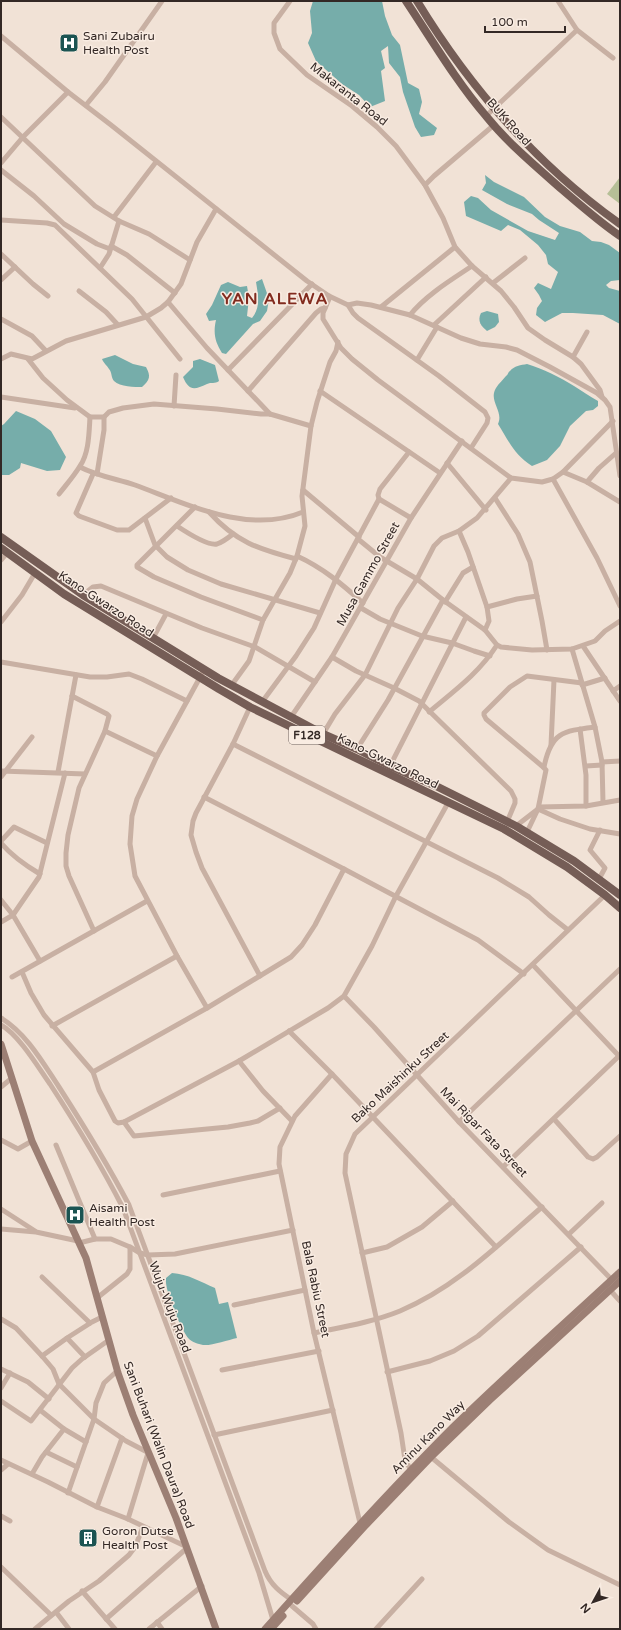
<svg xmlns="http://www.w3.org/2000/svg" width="621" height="1630" viewBox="0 0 621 1630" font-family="'Varela Round',sans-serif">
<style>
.green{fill:#b6bf97}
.water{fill:#76adaa}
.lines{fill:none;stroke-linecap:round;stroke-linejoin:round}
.street{stroke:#c8b0a3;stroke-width:5}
.secondary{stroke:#9c7f74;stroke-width:7}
.primary{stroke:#755d56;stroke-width:8}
.labels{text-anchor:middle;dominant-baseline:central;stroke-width:3;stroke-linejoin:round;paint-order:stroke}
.shield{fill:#f9ece2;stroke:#6e635e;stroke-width:1}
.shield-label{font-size:11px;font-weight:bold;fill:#332825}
.poi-label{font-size:12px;fill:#332825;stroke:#f9ece2;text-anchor:start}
.street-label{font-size:12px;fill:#332825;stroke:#f9ece2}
.district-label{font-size:16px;font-weight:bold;letter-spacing:1px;fill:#822b1e;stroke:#f9ece2}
</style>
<rect width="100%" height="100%" fill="#f1e2d6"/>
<polygon class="green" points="620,177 620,204 607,194"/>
<g class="water">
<polygon points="313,1 382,1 385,16 392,35 400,45 408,83 419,89 422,102 419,114 437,128 434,135 421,137 415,127 403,92 400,77 389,63 388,46 381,51 385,68 381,71 385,101 370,107 359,95 342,84 316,61 308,43 312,33 310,11"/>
<polygon points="485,175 494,182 524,197 545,217 560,226 580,232 592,241 601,242 609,245 620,253 620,280 611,281 606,285 609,288 620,291 620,324 603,315 573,313 562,313 545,322 536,315 537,308 542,301 539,295 534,288 538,283 551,289 558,272 548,264 546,255 538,245 520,230 508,225 501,231 466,216 464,202 471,196 478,198 491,210 528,231 555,240 559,233 539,220 532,214 507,204 482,190 486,183"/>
<path d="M262 279 269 299 267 311 260 321 253 324 226 354 222 353C215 342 213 333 216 320L209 321 206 314 212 305 221 285 228 282 240 287 247 286 249 298 247 316 252 318C261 307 258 295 256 282Z"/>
<path d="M487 311 498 314 499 322 495 327 487 331C481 326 477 321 481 313Z"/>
<path d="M115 355 133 364 146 367C151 376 150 380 142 387 135 387 120 387 114 381 111 378 112 372 109 369 107 365 104 364 102 359Z"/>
<path d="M200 359 215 365 219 381C215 384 211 382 207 384 194 390 189 391 183 377L193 367V361Z"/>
<path d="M527 364C543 369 560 377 574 386 582 391 589 396 598 401V406L593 410 586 411 570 426 560 446 547 460 532 466C515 456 508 440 498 424 504 411 488 401 496 388 499 383 503 380 506 376 508 375 508 372 510 371 514 366 521 365 527 364Z"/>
<polygon points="16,411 35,419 51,431 66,457 60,470 47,471 21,463 20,468 9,475 1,475 1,426 4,424"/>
<path d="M172 1273C188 1274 201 1282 215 1288L219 1304 228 1302 237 1338C228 1340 211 1346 203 1345 198 1344 192 1342 189 1339 181 1330 164 1289 166 1278Z"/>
</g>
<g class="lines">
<g class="street">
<polyline points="290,1 274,23 274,33 280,49 307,75 352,106 377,127 396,146 425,185 443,218 455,247 472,266 501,291 514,307 528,328 545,340 573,357 581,364 600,390 602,397"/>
<polyline points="558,1 577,30 613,58"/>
<polyline points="1,36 68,92 111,125 307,281 329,296 348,305 353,313 358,318 439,376 485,412 488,418 487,423 471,448"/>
<polyline points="86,105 105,82 162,1"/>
<polyline points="486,116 577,30"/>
<polyline points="1,117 95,206 119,221 149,234 190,260"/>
<polyline points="1,163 23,137 68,92"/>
<polyline points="1,170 34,196 64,224 97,244 110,249"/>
<polyline points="425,185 434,176 494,125"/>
<polyline points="114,217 156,162"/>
<polyline points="1,220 47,223 55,225 132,299 180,359"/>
<polyline points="111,246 127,255 175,293"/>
<polyline points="1,254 33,284 48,296"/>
<polyline points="100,268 109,254 119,221"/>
<polyline points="1,280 15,267"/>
<polyline points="493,283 525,258"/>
<polyline points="79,291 106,312 118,325"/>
<polyline points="329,296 329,299 323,313 323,319 341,348 352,359 378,380 511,478 542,482 553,479 563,472 613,421"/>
<polyline points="168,302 207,348 270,414"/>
<polyline points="348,305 357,303 371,305 410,315 461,338 480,344 506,347 517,350 550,367 597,393 605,400 610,407 620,476"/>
<polyline points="381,307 455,247"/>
<path d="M410 315C426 295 451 280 472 266"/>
<polyline points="1,319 32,336 46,351"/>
<polyline points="434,325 486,277"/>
<polyline points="573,357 587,332"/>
<polyline points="1,359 11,354 32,359 66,341 146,317 161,308 168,302 181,284 197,242 216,209"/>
<polyline points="28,359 43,378 67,400 90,417 104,417 109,412 123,408 154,404 217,409 261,414 270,414 311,426"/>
<polyline points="417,360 437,327"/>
<polyline points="228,370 312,284"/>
<polyline points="248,391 316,313 321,309 325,308"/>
<polyline points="320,391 440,473"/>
<polyline points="1,397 75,408"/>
<polyline points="174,406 176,375"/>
<polyline points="447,463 486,510"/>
<path d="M80 467C97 476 117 479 135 485 187 504 248 535 303 512"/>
<polyline points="563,472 587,482 620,502"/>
<polyline points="93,474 76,513 79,516 117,530 129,530 171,498"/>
<polyline points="97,474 104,430 104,417"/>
<polyline points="553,479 597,558 620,606"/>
<polyline points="587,482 599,468 616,453"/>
<polyline points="303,490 359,537"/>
<path d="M59 494C66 485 74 476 80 466 89 453 89 433 90 417"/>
<polyline points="495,498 518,534 530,562 542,621 547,650"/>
<polyline points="379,499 411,518"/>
<polyline points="195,507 137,565 137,567 154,577 201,597 263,620"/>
<path d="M209 512C236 542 258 549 296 559"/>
<polyline points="145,518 155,545 167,557 188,570 221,584 320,613"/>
<path d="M177 526C186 532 207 546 217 544 223 542 228 538 233 534"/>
<polyline points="459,531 468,552 487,607 489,621 485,630"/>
<polyline points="358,539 380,557 417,579 443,600 485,630 497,645 501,647 532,650 572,649 595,641 605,631 620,621"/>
<path d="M297 556C323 568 342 584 363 603"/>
<polyline points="1,560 7,553"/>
<polyline points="83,595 93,587 101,586 202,628 255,647 315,682"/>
<polyline points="445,602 463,573 473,567"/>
<polyline points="487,607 517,599 537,596"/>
<polyline points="361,608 380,619 422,636 452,643 474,651 490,656"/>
<polyline points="1,622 22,595 35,573"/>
<polyline points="153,638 166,614"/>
<polyline points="583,646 620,701"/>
<polyline points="572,649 595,727 602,762 603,802"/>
<polyline points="332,657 356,671 394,688 419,701 511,791 515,799 515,803 507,822"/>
<polyline points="1,662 90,677 107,677 129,674 142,679 187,701"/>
<polyline points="204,670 157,756 137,799 132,816 130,844 135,876 177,956 207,1008"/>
<polyline points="582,685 605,678"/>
<polyline points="231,686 249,661 263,620 290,573 297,556 305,526 302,496 311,426 317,402 330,362 336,351 338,342"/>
<polyline points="613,691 620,686"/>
<polyline points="72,696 107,714 109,716 105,731 79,788 68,835 66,853 66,866 69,876 94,931"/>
<polyline points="262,702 296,656 314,628 336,579 379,499 378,495 380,489 409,452"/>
<polyline points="250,707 233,744 196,813 193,821 191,835 196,852 202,868 260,976"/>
<path d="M429 712C454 691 479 673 497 645"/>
<polyline points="291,717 332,657 411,518 462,441"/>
<polyline points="580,729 586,775 586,806"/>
<polyline points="105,731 157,756"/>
<polyline points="323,734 335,714 365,675 398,608 417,579 434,546 442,538 459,531 477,518 511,478"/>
<polyline points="233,744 498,878 529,897 549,915 568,930"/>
<polyline points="551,745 554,680"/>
<polyline points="357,749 388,700 443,600"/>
<polyline points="602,762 620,761"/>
<polyline points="390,766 466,617"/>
<polyline points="586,766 602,765"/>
<path d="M544 767C551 732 563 731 595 727"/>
<polyline points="1,771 85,774"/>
<polyline points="58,772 76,675"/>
<polyline points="1,777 32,737"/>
<polyline points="204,797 344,869 478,940 524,974"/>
<polyline points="539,807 586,806 620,800"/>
<polyline points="538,809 560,819 590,829 620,834"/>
<polyline points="516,826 538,809"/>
<polyline points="527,832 538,809 546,770 542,766 486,719 484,715 484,713 510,687 527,676 582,683"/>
<polyline points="1,841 14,827 47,843"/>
<path d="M1 843C12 856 25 865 40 874"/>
<polyline points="599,879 605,868 590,850 600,830"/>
<polyline points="1,900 13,915 40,961"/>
<polyline points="1,922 13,915 39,877 65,773"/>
<polyline points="533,965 619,1056"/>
<polyline points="22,972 31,993 44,1015 93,1072 99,1090 115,1121 118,1123 124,1122 239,1061 328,1008 344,996 372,946 396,896 448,803"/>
<polyline points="12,977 147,901"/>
<polyline points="344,996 374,1027 459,1122 612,1280"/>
<path d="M1 1018C27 1034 43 1063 59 1087 84 1126 108 1165 129 1205L265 1571C271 1585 280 1592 292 1600"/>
<path d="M1 1025C19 1035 38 1067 50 1084 76 1124 101 1165 123 1208L259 1573 273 1620"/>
<polyline points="52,1026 177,956"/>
<polyline points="289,1031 332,1074 496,1247"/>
<polyline points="239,1061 263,1091 292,1121"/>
<polyline points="93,1072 207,1008 291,957 302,945 315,925 344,869"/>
<polyline points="332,1074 295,1116 280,1147 279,1164 314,1333 360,1523"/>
<polyline points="1,1087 12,1078"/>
<polyline points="554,1119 588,1157 593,1159 597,1157 620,1136"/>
<polyline points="124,1122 134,1136 228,1127 250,1123 258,1121 280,1108"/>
<polyline points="459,1122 620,969"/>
<polyline points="1,1140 18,1149 32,1141"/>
<polyline points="56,1145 95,1239"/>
<polyline points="503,1167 620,1055"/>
<polyline points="163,1195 280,1171"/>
<polyline points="1,1209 35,1231"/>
<polyline points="1,1229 36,1232 78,1241"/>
<polyline points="569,1234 602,1203"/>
<polyline points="79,1243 95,1239 111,1239 130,1247 140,1253 148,1255 175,1254 293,1230"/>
<polyline points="362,1253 387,1247 422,1227 453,1201"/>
<polyline points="42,1277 90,1323"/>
<polyline points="610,1290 620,1301"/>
<polyline points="97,1298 127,1274 130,1269 130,1247"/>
<polyline points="234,1305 305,1290"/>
<polyline points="1,1319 16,1328 42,1356 53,1369 59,1384 94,1419 126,1441 149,1453"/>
<path d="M314 1333C343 1327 373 1322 400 1311 455 1288 498 1245 542 1207"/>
<polyline points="67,1338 92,1322 102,1317"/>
<polyline points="42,1356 67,1338 85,1357"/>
<polyline points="1,1369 28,1382 49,1399"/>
<polyline points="222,1370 319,1351"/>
<polyline points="387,1372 430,1361 454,1351 478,1336 581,1247"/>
<polyline points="1,1388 10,1373"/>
<polyline points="1,1401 31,1421 72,1368 82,1359 109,1340"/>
<polyline points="40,1410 64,1429 86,1442"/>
<polyline points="214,1435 333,1410"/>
<polyline points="46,1452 77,1467"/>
<polyline points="431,1457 509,1522 548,1550 620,1585"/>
<polyline points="1,1460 48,1482 97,1507 128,1519 187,1547"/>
<polyline points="1,1470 8,1464"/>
<polyline points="411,1470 405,1460 401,1433 345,1173 346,1154 355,1134 605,895"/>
<polyline points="32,1474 42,1457 64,1429"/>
<polyline points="68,1493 94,1419 96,1403 104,1383 117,1371"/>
<polyline points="97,1507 122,1438"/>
<polyline points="1,1516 10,1521"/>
<polyline points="128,1519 148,1453"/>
<polyline points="1,1567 51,1615"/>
<polyline points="82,1591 115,1629"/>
<polyline points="292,1606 313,1624 316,1629"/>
<polyline points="56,1612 69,1629"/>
<polyline points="106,1619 187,1548"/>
<polyline points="157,1622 162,1629"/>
<polyline points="35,1629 69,1601 99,1581 129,1555 135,1547 143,1527"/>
<polyline points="149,1629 202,1586"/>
<polyline points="376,1629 422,1579"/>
</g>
<g class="secondary">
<polyline points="1,1044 32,1141 86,1258 118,1373 133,1415 176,1518 216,1629"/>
<polyline points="297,1601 366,1525 431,1457 490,1400 620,1281"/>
<path d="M265 1629C326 1561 388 1492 453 1427 507 1374 564 1324 620 1272"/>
<polyline points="271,1629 283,1616"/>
</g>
<g class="primary">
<path d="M406 1C432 40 456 81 486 116 507 142 533 164 558 186 578 203 598 221 620 236"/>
<path d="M417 1C470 88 537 165 620 224"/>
<polyline points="1,537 83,595 218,678 323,734 357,749 390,766 436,786 516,826 574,861 620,895"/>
<polyline points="1,548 64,594 219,689 250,707 310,736 504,829 567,867 605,895 620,908"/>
</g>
</g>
<defs>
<symbol id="hospital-square" viewBox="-11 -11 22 22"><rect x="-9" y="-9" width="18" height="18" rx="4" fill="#1b5452" stroke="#f9ece2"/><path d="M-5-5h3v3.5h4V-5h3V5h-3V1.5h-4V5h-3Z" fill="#fff"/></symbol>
<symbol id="building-square" viewBox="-11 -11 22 22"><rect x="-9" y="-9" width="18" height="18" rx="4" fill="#1b5452" stroke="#f9ece2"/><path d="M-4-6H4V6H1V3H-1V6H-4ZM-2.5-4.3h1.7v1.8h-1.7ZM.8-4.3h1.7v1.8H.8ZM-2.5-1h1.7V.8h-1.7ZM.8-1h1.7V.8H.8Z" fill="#fff"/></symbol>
</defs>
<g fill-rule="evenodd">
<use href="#hospital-square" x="58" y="32" width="22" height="22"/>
<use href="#hospital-square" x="64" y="1204" width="22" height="22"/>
<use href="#building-square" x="77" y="1527" width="22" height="22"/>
</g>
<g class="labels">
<rect class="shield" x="289" y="726" width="36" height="18" rx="3"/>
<g class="shield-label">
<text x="307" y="735">F128</text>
</g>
<g class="poi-label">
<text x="83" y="36">Sani Zubairu<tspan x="83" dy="14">Health Post</tspan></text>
<text x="89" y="1208">Aisami<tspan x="89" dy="14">Health Post</tspan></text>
<text x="102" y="1531">Goron Dutse<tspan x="102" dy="14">Health Post</tspan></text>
</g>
<g class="street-label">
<text transform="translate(349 94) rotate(38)">Makaranta Road</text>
<text transform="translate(509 122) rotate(48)">BUK Road</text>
<text transform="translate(368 574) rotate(-61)">Musa Gammo Street</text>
<text transform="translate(106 604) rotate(33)">Kano-Gwarzo Road</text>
<text transform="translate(388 761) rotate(26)">Kano-Gwarzo Road</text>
<text transform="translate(400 1077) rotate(-43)">Bako Maishinku Street</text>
<text transform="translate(484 1132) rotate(46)">Mai Rigar Fata Street</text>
<text transform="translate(316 1289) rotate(78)">Bala Rabiu Street</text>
<text transform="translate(170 1307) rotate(69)">Wuju-Wuju Road</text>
<text transform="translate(428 1437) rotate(-45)">Aminu Kano Way</text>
<text transform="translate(159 1445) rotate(69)">Sani Buhari (Walin Daura) Road</text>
</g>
<g class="district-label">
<text x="275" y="299">YAN ALEWA</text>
</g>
</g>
<rect width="621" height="1630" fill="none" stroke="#332825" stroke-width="4"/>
<g transform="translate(593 1602) rotate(230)" stroke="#f9ece2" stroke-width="3" paint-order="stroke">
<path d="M0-3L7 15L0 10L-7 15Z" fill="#332825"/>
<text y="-6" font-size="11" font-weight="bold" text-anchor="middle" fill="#332825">N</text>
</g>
<path d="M485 26v6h80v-6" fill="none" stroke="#332825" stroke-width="2"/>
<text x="491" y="26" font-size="12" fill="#332825" stroke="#f9ece2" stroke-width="3" paint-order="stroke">100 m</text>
</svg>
